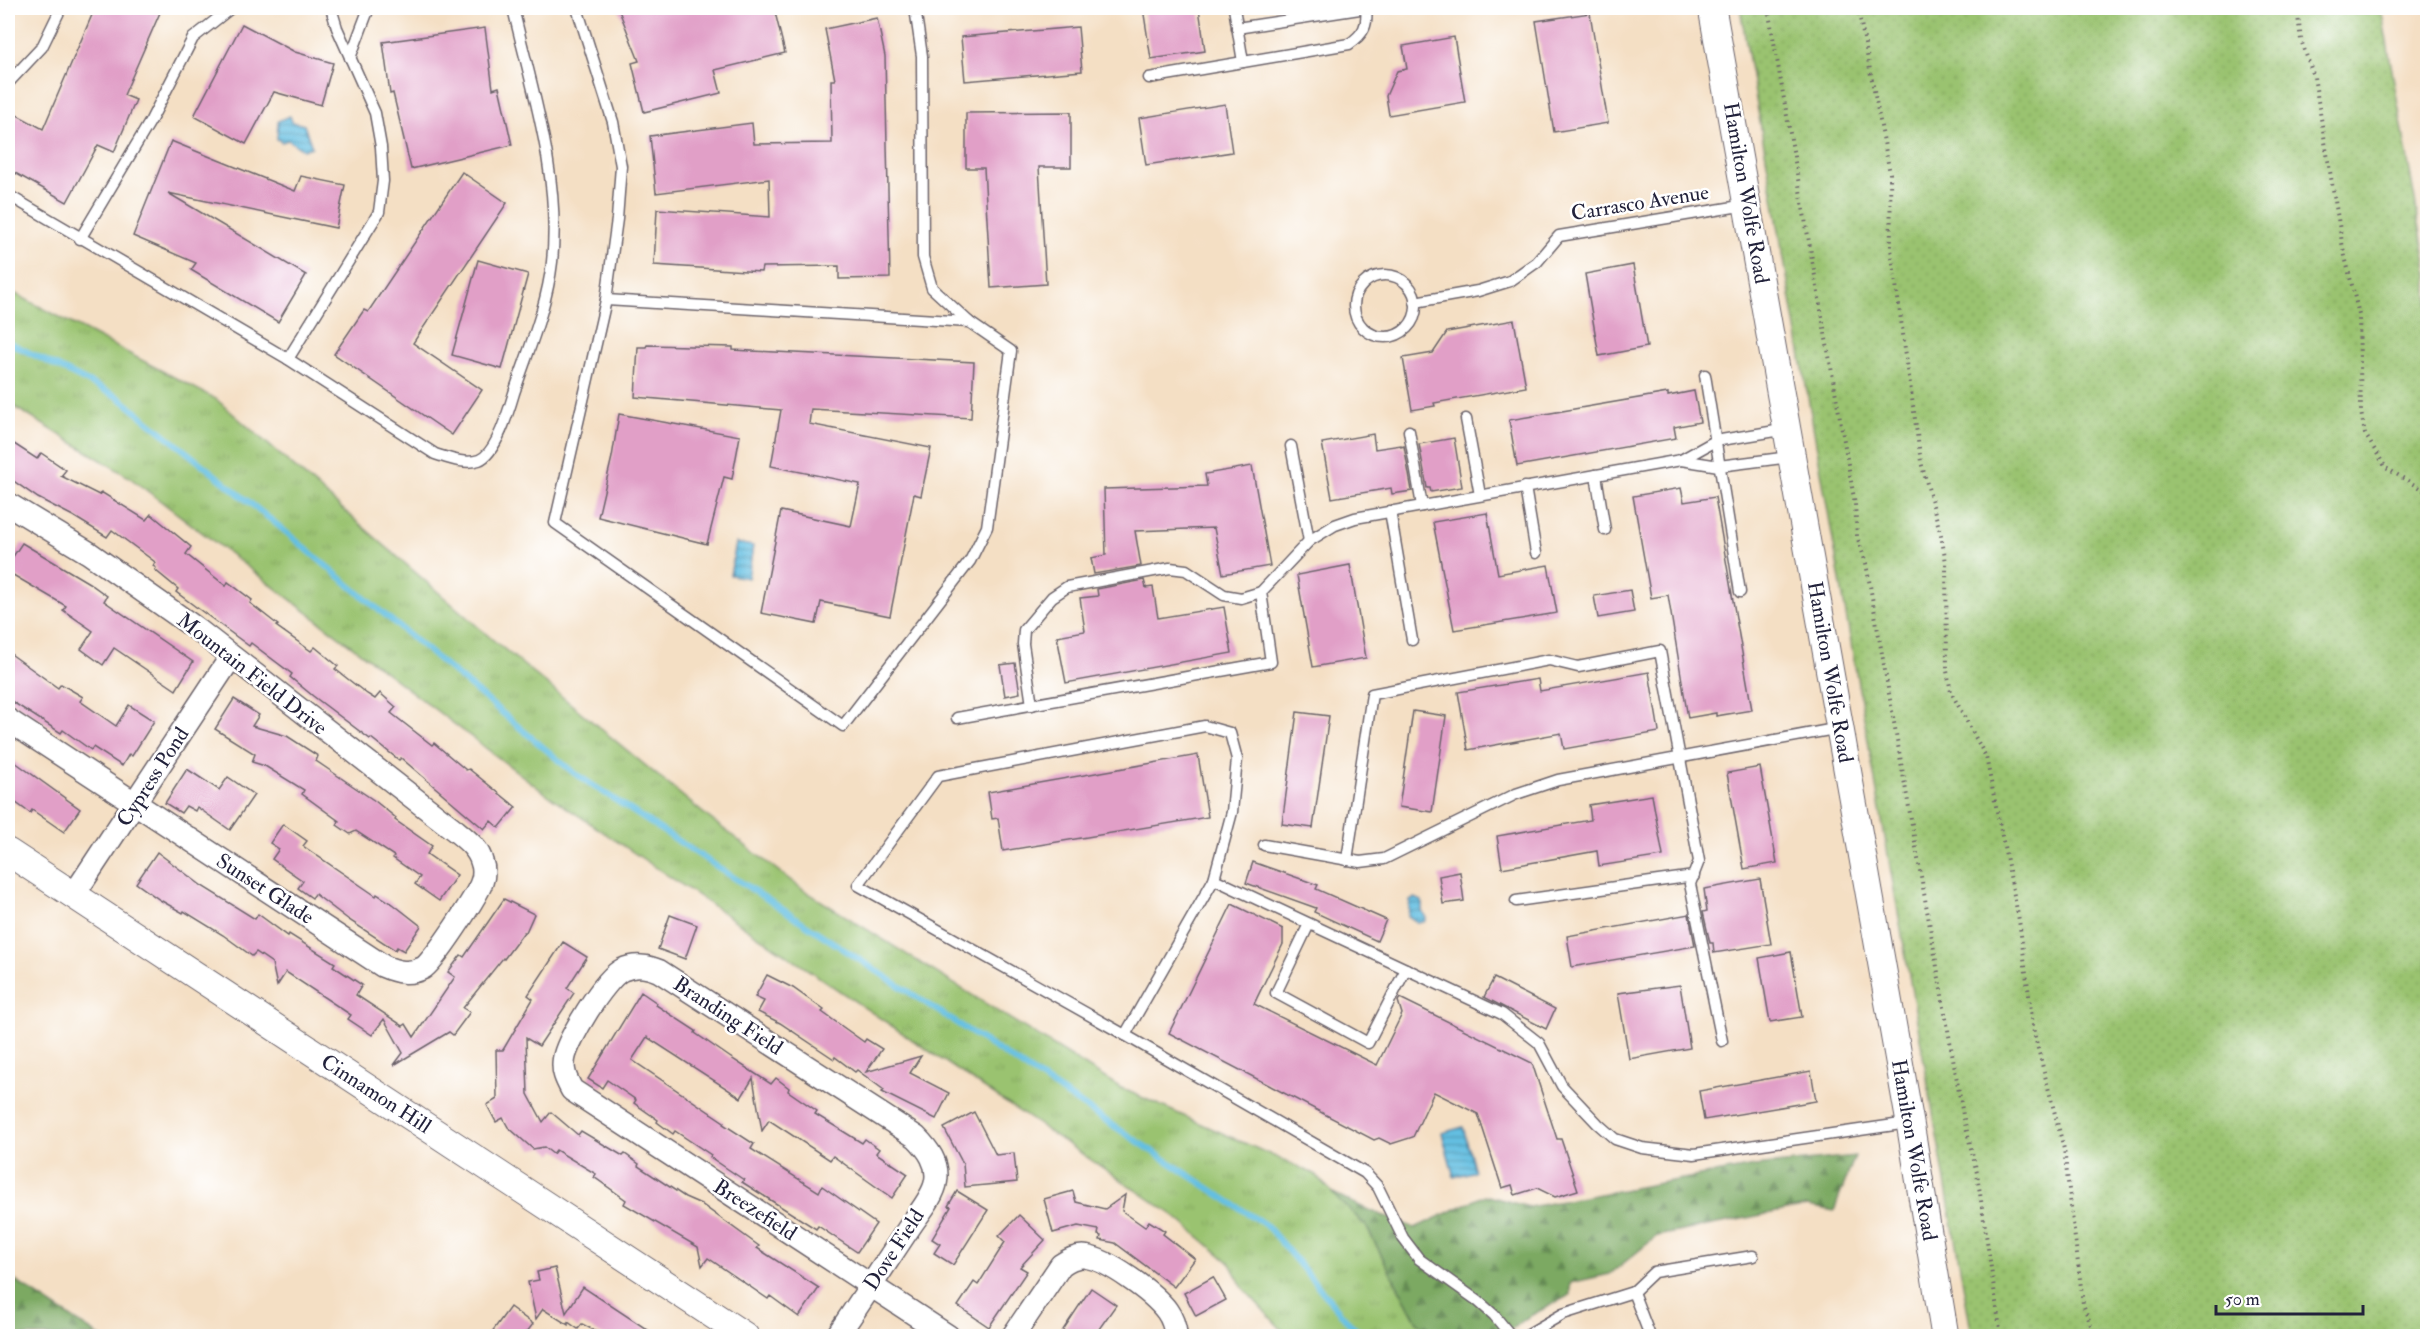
<svg xmlns="http://www.w3.org/2000/svg" width="2435" height="1344" viewBox="0 0 2435 1344" font-family="'IM FELL Double Pica',serif">
<style>
.grass{fill:url(#grass-tufts);stroke:#5e7255;stroke-width:1.5}
.forest{fill:url(#forest-firs);stroke:#4e664e;stroke-width:1.5}
.park{fill:url(#park-dots);stroke:#5e7255;stroke-width:1.5}
.water{fill:url(#water-rules);stroke:#43708e;stroke-width:1.5}
.lines{fill:none;stroke-linecap:round;stroke-linejoin:round}
.stream{stroke:#64bfe2;stroke-width:6}
.building{fill:#e19fc7}
.service-casing{stroke:#6c646b;stroke-width:13}
.minor-casing{stroke:#6c646b;stroke-width:25}
.tertiary-casing{stroke:#6c646b;stroke-width:29}
.path{stroke:#6c646b;stroke-width:4;stroke-dasharray:1.5 4.5;stroke-linecap:butt}
.service{stroke:#fff;stroke-width:10}
.minor{stroke:#fff;stroke-width:22}
.tertiary{stroke:#fff;stroke-width:27}
.labels{text-anchor:middle;dominant-baseline:central;stroke-width:5;stroke-linejoin:round;paint-order:stroke}
.street-label{font-size:21px;fill:#22223b;stroke:#fff}
</style>
<defs>
<pattern id="grass-tufts" width="24" height="20" patternUnits="userSpaceOnUse" patternTransform="scale(1.5)"><rect width="24" height="20" fill="#9ac36f"/><path d="M3 7l-1-3M5 7V3M7 7l1-3M15 17l-1-3M17 17v-4M19 17l1-3" fill="none" stroke="#84a761"/></pattern>
<pattern id="forest-firs" width="22" height="20" patternUnits="userSpaceOnUse" patternTransform="scale(1.5)"><rect width="22" height="20" fill="#7ba962"/><path d="M5 1l3.5 6h-7zM16 11l3.5 6h-7z" fill="#648952"/></pattern>
<pattern id="park-dots" width="8" height="8" patternUnits="userSpaceOnUse" patternTransform="scale(1.5)"><rect width="8" height="8" fill="#9ac36f"/><path d="M2 2h.1M6 6h.1" fill="none" stroke="#84a761" stroke-width="1.8" stroke-linecap="round"/></pattern>
<pattern id="water-rules" width="6" height="5" patternUnits="userSpaceOnUse" patternTransform="scale(1.5)"><rect width="6" height="5" fill="#64bfe2"/><path d="M0 2.5h6" fill="none" stroke="#529bb8"/></pattern>
</defs>
<rect width="100%" height="100%" fill="#fff"/>
<filter id="ink" filterUnits="userSpaceOnUse"><feTurbulence type="fractalNoise" baseFrequency=".0167" numOctaves="2"/><feDisplacementMap in="SourceGraphic" scale="12" xChannelSelector="R" yChannelSelector="G"/><feConvolveMatrix kernelMatrix="1 2 1 2 8 2 1 2 1" color-interpolation-filters="sRGB"/></filter>
<filter id="wash" filterUnits="userSpaceOnUse"><feTurbulence type="fractalNoise" baseFrequency=".008" numOctaves="4" result="noise"/><feDisplacementMap in="SourceGraphic" scale="24" xChannelSelector="R" yChannelSelector="G"/><feGaussianBlur stdDeviation="1.35" result="paint"/><feColorMatrix in="noise" values="0 0 0 0 0 0 0 0 0 0 0 0 0 0 0 0 0 1.4 0 .05"/><feComposite in="paint" operator="in"/></filter>
<g filter="url(#wash)">
<rect width="100%" height="100%" fill="#f4dfc4"/>
<polygon class="grass" points="8,290 216,399 492,639 708,817 802,889 1121,1088 1314,1174 1366,1226 1417,1322 1443,1336 1292,1336 1281,1329 1243,1288 1229,1262 1173,1215 545,793 129,477 8,403"/>
<g class="forest">
<polygon points="1855,1156 1834,1211 1807,1206 1657,1236 1610,1274 1570,1283 1570,1295 1528,1317 1502,1336 1443,1336 1417,1322 1366,1226 1331,1192 1364,1208 1415,1228 1485,1195 1529,1207 1754,1166"/>
<polygon points="8,1276 99,1336 8,1336"/>
</g>
<polygon class="park" points="1740,8 2381,8 2428,274 2427,1336 1972,1336"/>
<g class="water">
<polygon points="290,116 292,122 304,125 312,147 303,150 288,140 282,142 277,139 278,121"/>
<polygon points="736,543 753,546 748,578 730,575"/>
<polygon points="1415,898 1422,901 1422,911 1426,918 1424,922 1417,922 1408,916 1410,901"/>
<polygon points="1463,1127 1475,1171 1454,1177 1442,1133"/>
</g>
<g class="lines">
<polyline class="stream" points="8,342 118,397 275,523 574,773 1267,1226 1350,1324 1367,1336"/>
</g>
<g id="blocks">
<g class="building">
<polygon points="95,8 162,8 124,95 136,100 114,152 98,145 67,202 8,169 8,110 43,129"/>
<polygon points="618,8 774,8 785,53 715,70 721,93 644,112 632,63 639,61"/>
<polygon points="1143,8 1199,8 1205,51 1151,59"/>
<polygon points="1590,13 1608,123 1554,132 1536,21"/>
<polygon points="877,18 885,56 890,278 839,279 839,266 762,267 761,272 654,265 657,209 770,217 769,179 656,193 650,136 752,123 754,144 832,143 831,80 835,80 825,29"/>
<polygon points="242,24 295,52 333,63 321,105 274,92 246,144 194,116"/>
<polygon points="1078,27 1082,71 965,81 961,37"/>
<polygon points="485,28 493,89 499,87 512,145 411,169 393,93 390,94 383,42"/>
<polygon points="1454,37 1465,102 1389,115 1386,96 1397,71 1407,69 1403,46"/>
<polygon points="1225,104 1232,152 1146,165 1139,118"/>
<polygon points="1071,112 1071,167 1039,167 1046,284 991,288 984,168 966,168 966,113"/>
<polygon points="171,141 295,191 301,176 345,185 336,228 168,193 306,275 278,322 191,270 196,263 133,236"/>
<polygon points="462,172 507,203 413,343 482,390 452,435 334,354 364,310 368,312"/>
<polygon points="478,260 528,274 502,369 452,355"/>
<polygon points="1633,265 1647,347 1599,356 1585,274"/>
<polygon points="1514,320 1526,387 1434,403 1435,406 1412,410 1403,358 1433,353 1447,332"/>
<polygon points="647,345 733,347 733,350 974,362 971,418 811,409 809,424 931,448 921,496 914,494 890,616 821,602 816,624 761,613 781,511 851,526 860,484 771,466 781,410 635,397 638,347 646,347"/>
<polygon points="1694,391 1700,422 1674,427 1676,438 1517,466 1509,420 1668,393 1668,396"/>
<polygon points="619,414 740,436 732,479 724,477 707,544 598,517 612,457"/>
<polygon points="1373,434 1375,449 1401,445 1401,447 1404,446 1412,491 1392,494 1391,488 1332,498 1322,443"/>
<polygon points="1454,438 1462,487 1431,492 1430,488 1427,488 1419,444"/>
<polygon points="8,440 37,459 41,453 66,470 61,476 99,495 101,492 146,520 151,514 191,547 186,554 226,586 228,582 252,600 250,603 278,625 276,626 311,651 315,647 338,666 335,669 367,694 375,699 380,693 396,707 391,713 432,745 434,743 466,770 469,769 516,807 499,828 491,821 484,829 401,758 399,760 371,738 370,739 313,696 290,677 292,674 251,643 249,646 196,607 176,592 178,589 155,570 156,568 153,566 155,562 112,530 107,537 73,516 38,498 8,477"/>
<polygon points="1252,466 1270,566 1223,574 1214,528 1135,531 1141,566 1094,574 1091,558 1106,555 1104,489 1207,486 1205,474"/>
<polygon points="1681,488 1684,502 1715,497 1752,710 1716,716 1716,713 1688,718 1668,595 1651,598 1633,496"/>
<polygon points="1487,513 1498,574 1548,565 1557,613 1454,630 1433,522"/>
<polygon points="22,543 89,583 107,596 104,601 193,662 176,690 114,648 103,665 81,649 93,631 63,610 66,606 8,572 8,564"/>
<polygon points="1350,565 1366,658 1313,667 1297,575"/>
<polygon points="1144,580 1146,588 1153,587 1158,618 1224,607 1232,653 1066,683 1057,636 1085,631 1080,598 1098,596 1097,589"/>
<polygon points="1630,590 1634,612 1598,618 1594,596"/>
<polygon points="8,652 58,688 61,684 83,697 80,701 116,726 129,705 154,721 132,756 129,754 122,766 93,747 91,750 63,730 61,733 8,699"/>
<polygon points="1015,663 1020,693 1005,696 1000,665"/>
<polygon points="1649,672 1659,732 1564,749 1561,733 1468,750 1458,692 1538,679 1540,691"/>
<polygon points="234,699 259,715 252,726 287,736 318,756 316,761 375,801 396,818 395,820 432,846 427,854 457,875 439,901 415,884 420,877 393,858 394,856 356,831 350,834 337,825 339,821 302,794 304,790 265,766 252,762 255,754 215,729"/>
<polygon points="1413,711 1446,716 1432,812 1399,807"/>
<polygon points="1297,712 1329,716 1313,828 1282,824"/>
<polygon points="1198,755 1208,817 1003,851 998,818 992,819 988,792"/>
<polygon points="8,757 80,809 64,832 32,810 30,813 8,797"/>
<polygon points="1760,767 1777,863 1744,869 1727,773"/>
<polygon points="187,769 219,790 228,777 254,795 230,830 197,807 195,811 186,806 181,813 165,803"/>
<polygon points="1652,795 1663,856 1599,866 1597,851 1502,868 1497,836 1591,820 1589,805"/>
<polygon points="283,824 307,841 303,846 376,896 377,894 393,904 421,926 404,951 397,947 395,950 349,920 315,894 312,898 298,888 303,881 272,859 279,849 270,843"/>
<polygon points="157,852 202,886 255,919 258,914 288,936 289,934 335,963 333,966 362,985 356,995 403,1026 406,1024 414,1037 455,977 448,972 461,955 464,957 504,899 534,914 526,932 524,932 504,959 503,958 463,1008 470,1012 453,1035 449,1032 394,1065 403,1053 384,1019 372,1035 348,1019 351,1015 286,972 277,986 272,963 256,952 252,956 223,935 184,911 183,913 160,900 136,883"/>
<polygon points="1253,862 1318,885 1316,889 1386,920 1377,941 1314,912 1316,908 1246,883"/>
<polygon points="1460,872 1464,901 1443,904 1439,876"/>
<polygon points="1760,879 1771,944 1714,953 1713,943 1710,943 1703,912 1707,911 1704,889"/>
<polygon points="1232,904 1283,929 1283,944 1254,1004 1377,1065 1402,1014 1398,1001 1400,998 1532,1063 1557,1139 1561,1139 1578,1190 1555,1197 1537,1188 1515,1195 1512,1185 1502,1188 1478,1114 1434,1092 1413,1137 1391,1144 1379,1138 1374,1140 1169,1033"/>
<polygon points="1689,914 1695,946 1572,967 1567,936"/>
<polygon points="670,915 697,925 685,959 658,949"/>
<polygon points="563,942 587,957 567,988 574,993 539,1046 526,1038 528,1094 543,1122 551,1112 578,1135 581,1131 623,1156 625,1154 639,1164 638,1166 685,1197 701,1204 759,1246 757,1248 819,1288 799,1317 770,1296 768,1299 708,1258 702,1266 698,1247 624,1204 626,1200 594,1177 596,1174 556,1150 553,1154 544,1147 533,1149 508,1127 503,1118 496,1122 487,1105 497,1099 496,1050 503,1050 533,999 528,995"/>
<polygon points="1791,952 1802,1017 1770,1022 1759,958"/>
<polygon points="767,975 793,988 824,1010 822,1012 864,1042 866,1039 882,1049 866,1072 921,1056 910,1073 949,1093 936,1119 882,1092 884,1090 857,1070 855,1072 835,1057 834,1059 780,1023 758,1012 764,1001 755,997"/>
<polygon points="1494,978 1555,1009 1546,1029 1484,997"/>
<polygon points="1680,985 1690,1048 1629,1059 1618,993"/>
<polygon points="641,992 657,1003 656,1005 696,1031 695,1033 731,1058 771,1084 776,1078 789,1088 788,1091 817,1111 815,1114 862,1143 865,1139 879,1149 876,1153 908,1174 892,1198 833,1156 830,1160 769,1120 762,1131 753,1078 741,1098 647,1037 632,1060 724,1122 723,1124 754,1144 751,1149 819,1192 822,1186 876,1224 857,1252 818,1226 816,1229 742,1182 744,1180 710,1157 711,1155 675,1131 673,1134 657,1122 658,1120 634,1103 636,1100 607,1080 602,1088 588,1079"/>
<polygon points="1811,1071 1816,1101 1704,1120 1699,1091"/>
<polygon points="974,1112 996,1155 1014,1153 1017,1182 965,1187 963,1164 944,1128"/>
<polygon points="957,1191 988,1210 953,1265 934,1253 940,1244 932,1239 951,1207 948,1206"/>
<polygon points="1073,1191 1076,1202 1105,1209 1125,1195 1122,1211 1145,1227 1149,1221 1165,1231 1163,1234 1195,1259 1174,1287 1115,1243 1100,1240 1101,1236 1098,1235 1099,1230 1078,1226 1053,1233 1044,1199"/>
<polygon points="1019,1215 1045,1240 1020,1267 1027,1271 989,1327 958,1306 974,1282 978,1285 1005,1242 999,1236"/>
<polygon points="555,1268 566,1313 583,1287 657,1336 605,1336 582,1324 578,1329 568,1322 568,1325 543,1309 536,1319 528,1282 539,1280 537,1272"/>
<polygon points="1213,1277 1226,1300 1196,1316 1184,1293"/>
<polygon points="1091,1288 1116,1305 1094,1336 1059,1336"/>
<polygon points="510,1307 533,1324 524,1336 489,1336"/>
</g>
</g>
</g>
<g filter="url(#ink)">
<use href="#blocks" fill-opacity="0" stroke="#6c646b" stroke-width="1.5"/>
<g class="lines">
<defs>
<g id="service">
<polyline points="577,8 613,122 621,166 617,219 606,300 555,523 843,726 970,561 987,527 1011,351 969,322 932,288 923,257 922,56 915,8"/>
<polyline points="1234,8 1243,62"/>
<polyline points="1237,28 1366,8"/>
<polyline points="350,58 369,8"/>
<path d="M1149 78 1349 44C1364 34 1368 25 1366 8"/>
<polyline points="8,83 42,47 61,8"/>
<path d="M8 195 288 359 435 454C448 458 465 465 479 460 496 454 509 410 514 393 528 351 547 307 552 262 561 177 532 90 513 8"/>
<polyline points="80,239 151,120 193,38 231,8"/>
<circle cx="1385" cy="306" r="31"/>
<polyline points="606,300 969,322"/>
<polyline points="1415,302 1478,291 1510,281 1537,262 1559,236 1746,205"/>
<polyline points="288,359 379,212 383,181 381,147 375,113 337,28 331,8"/>
<polyline points="1705,375 1740,592"/>
<polyline points="1466,419 1480,495"/>
<polyline points="1409,431 1422,506"/>
<polyline points="1291,446 1309,541"/>
<polyline points="1681,460 1719,466 1790,457"/>
<polyline points="1596,475 1605,530"/>
<polyline points="1525,487 1536,553"/>
<polyline points="1390,511 1412,640"/>
<polyline points="1032,705 1023,644 1024,630 1052,597 1067,587 1170,568 1186,570 1224,595 1241,598 1261,592 1309,541 1335,525 1355,518 1681,460 1715,441 1788,429"/>
<polyline points="957,718 1271,662 1261,592"/>
<polyline points="1264,845 1360,862 1384,859 1516,794 1558,780 1840,728"/>
<polyline points="1347,860 1372,694 1549,660 1578,667 1660,651 1699,861 1690,884 1722,1041"/>
<polyline points="1516,901 1694,876"/>
<polyline points="1309,924 1276,993 1368,1043 1406,969"/>
<polyline points="1125,1035 858,885 938,776 1205,726 1230,733 1237,759 1232,812 1214,879"/>
<polyline points="1633,1292 1654,1272 1753,1256"/>
<polyline points="1511,1336 1494,1315 1478,1301 1419,1259 1403,1238 1378,1187 1365,1173 1125,1035 1214,879 1502,1014 1539,1043 1562,1086 1598,1124 1615,1139 1642,1148 1694,1154 1908,1123"/>
<polyline points="1525,1336 1563,1314 1633,1292 1650,1336"/>
</g>
<g id="minor">
<path d="M8 504 89 553 194 627 456 831C467 840 479 849 482 863 484 868 484 876 482 881 479 893 433 963 423 968 409 975 397 972 383 966L8 720"/>
<polyline points="73,896 231,657"/>
<path d="M837 1336C862 1300 886 1262 911 1225 919 1213 934 1196 936 1181 939 1163 928 1149 916 1137L659 971C648 966 634 964 622 970 605 978 567 1040 564 1059 562 1071 566 1079 572 1090L948 1336"/>
<path d="M1013 1336 1061 1265C1068 1260 1078 1255 1087 1257 1108 1260 1154 1293 1167 1311 1172 1318 1175 1328 1176 1336"/>
</g>
<g id="tertiary">
<polyline points="1712,8 1910,1123 1945,1336"/>
<polyline points="8,852 745,1336"/>
</g>
</defs>
<use href="#service" class="service-casing"/>
<use href="#minor" class="minor-casing"/>
<use href="#tertiary" class="tertiary-casing"/>
<g class="path">
<polyline points="1768,8 1855,504 1857,536 1866,563 1963,1115 1977,1173 2001,1336"/>
<polyline points="1858,8 1890,173 1891,249 1921,462 1941,535 1946,562 1947,671 1951,692 1986,757 2019,920 2034,1033 2064,1149 2083,1304 2095,1336"/>
<polyline points="2297,8 2301,40 2314,77 2343,248 2359,315 2361,412 2365,434 2386,468 2428,493"/>
</g>
<use href="#service" class="service"/>
<use href="#minor" class="minor"/>
<use href="#tertiary" class="tertiary"/>
</g>
</g>
<g class="labels">
<g class="street-label">
<text transform="translate(1746 193) rotate(80)">Hamilton Wolfe Road</text>
<text transform="translate(1640 203) rotate(-9)">Carrasco Avenue</text>
<text transform="translate(1830 672) rotate(80)">Hamilton Wolfe Road</text>
<text transform="translate(252 674) rotate(38)">Mountain Field Drive</text>
<text transform="translate(153 777) rotate(-57)">Cypress Pond</text>
<text transform="translate(265 889) rotate(33)">Sunset Glade</text>
<text transform="translate(728 1016) rotate(33)">Branding Field</text>
<text transform="translate(376 1094) rotate(33)">Cinnamon Hill</text>
<text transform="translate(1914 1150) rotate(80)">Hamilton Wolfe Road</text>
<text transform="translate(755 1210) rotate(33)">Breezefield</text>
<text transform="translate(894 1250) rotate(-57)">Dove Field</text>
</g>
</g>
<rect width="2435" height="1344" fill="none" stroke="#fff" stroke-width="30"/>
<path d="M2216 1305v9h147v-9" fill="none" stroke="#22223b" stroke-width="3"/>
<text x="2225" y="1305" font-size="18" fill="#22223b" stroke="#ffffff" stroke-width="4.5" paint-order="stroke">50 m</text>
</svg>
